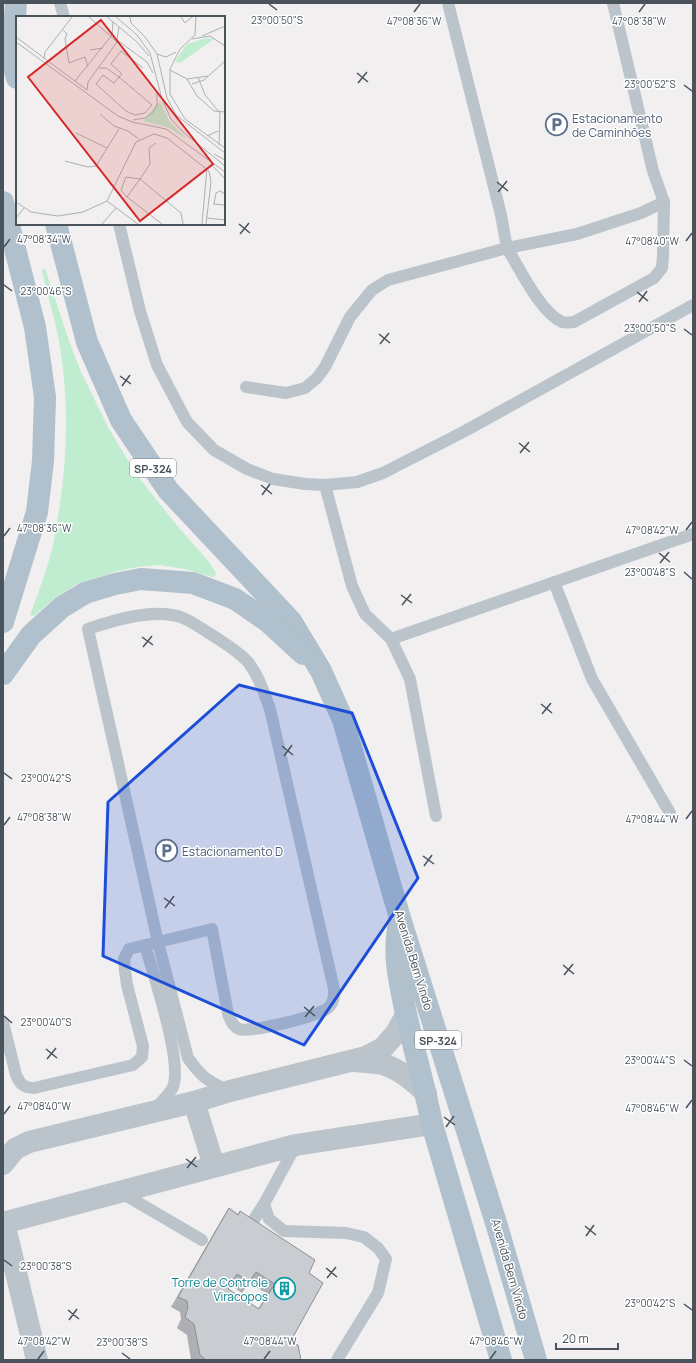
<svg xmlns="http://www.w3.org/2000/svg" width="696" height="1363" viewBox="0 0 696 1363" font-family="Manrope,sans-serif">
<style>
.green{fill:#c0edcf}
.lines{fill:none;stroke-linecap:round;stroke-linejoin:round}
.service{stroke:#bbc4cb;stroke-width:12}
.minor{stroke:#bbc4cb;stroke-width:22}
.primary{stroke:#b0c0cc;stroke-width:22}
.wall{fill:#adafb4;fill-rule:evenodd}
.building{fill:#c9ccd1;stroke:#8d8f92;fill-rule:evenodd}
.marked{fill:#1d4ed8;fill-opacity:0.2;stroke:#1d4ed8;stroke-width:3;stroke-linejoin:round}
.ticks{fill:none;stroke:#48535c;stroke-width:1.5}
.labels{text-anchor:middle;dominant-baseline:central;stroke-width:3;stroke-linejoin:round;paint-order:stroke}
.shield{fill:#fff;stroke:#7f878d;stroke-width:1}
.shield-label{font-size:11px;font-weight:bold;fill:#48535c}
.service-label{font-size:12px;fill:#4e5e75;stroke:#fff;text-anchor:start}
.street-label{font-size:12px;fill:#48535c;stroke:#fff}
.culture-label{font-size:12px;fill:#0d838f;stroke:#fff;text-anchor:end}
.inset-road{fill:none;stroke:#adb1b4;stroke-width:1}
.view{fill:#d62828;fill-opacity:0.15;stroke:#d62828;stroke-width:2}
.inset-edge{fill:none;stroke:#48535c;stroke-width:2}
.ticks-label{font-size:10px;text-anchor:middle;fill:#48535c;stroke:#fff;stroke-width:3;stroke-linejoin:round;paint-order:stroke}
</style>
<rect width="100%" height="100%" fill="#f1efef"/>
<path class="green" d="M45 268 69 341 81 372 109 429 136 474 175 523 209 562 216 573 215 576 212 577 185 569 160 565 138 567 117 571 75 585 55 598 34 616 30 615C39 590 49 566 54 540 67 474 71 402 58 336 53 314 47 292 42 271Z"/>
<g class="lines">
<g class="service">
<polyline points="60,3 64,17"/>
<polyline points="448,3 501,215 507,248 577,234 641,213 664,202 653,171 613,3"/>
<polyline points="119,224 140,311 157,365 187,422 214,450 247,469 273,479 305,484 325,485 357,482 383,473 465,431 693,305"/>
<path d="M246 387 286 393 305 388 317 378 325 367 350 317 372 290 388 280 507 248C520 269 540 312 562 322 566 323 571 322 574 322L654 278 662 268 663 256 664 202"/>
<polyline points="325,485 352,586 365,614 391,639 410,679 436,816"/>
<polyline points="554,582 592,679 670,813"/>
<polyline points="391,639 693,534"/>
<path d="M145 945C153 974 183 1061 173 1087 170 1094 158 1105 153 1111"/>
<path d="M3 1022 16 1075C20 1084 24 1088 34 1088L133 1065 142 1057 143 1046 127 985 125 971 124 959 129 949 212 929 228 1014C231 1020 232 1026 239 1029 250 1033 321 1016 329 1007 334 1002 334 996 334 989L270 709C264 693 259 676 248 662 238 651 224 643 212 635 202 629 193 622 183 618 156 607 114 620 88 629L158 942 188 1058C202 1078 208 1081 229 1091"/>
<polyline points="296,1145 264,1204 269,1219 284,1231 346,1233 364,1237 378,1248 386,1259 378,1293 337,1360"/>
<polyline points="120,1192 202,1240"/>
<polyline points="248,1229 264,1204"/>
</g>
<g class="minor">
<path d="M353 1061C363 1062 373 1062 382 1064 400 1069 413 1081 426 1093"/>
<polyline points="194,1102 214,1166"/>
<polyline points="3,1164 15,1149 29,1142 194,1102 230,1091 366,1057 383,1048 396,1033 406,1015"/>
<polyline points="3,1223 296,1145 432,1124"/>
<polyline points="3,1223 6,1231 37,1360"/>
</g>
<g class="primary">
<polyline points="8,45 17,78"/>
<polyline points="12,58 16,3"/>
<polyline points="3,202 35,327 45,397 43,461 37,512 3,622"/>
<polyline points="56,224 87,342 121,420 168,490 291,621 321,671 343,720 400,918 497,1226 536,1360"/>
<polyline points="3,674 31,635 62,607 85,593 115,584 141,579 193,583 235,599 267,621 303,654"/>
<path d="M398 929C394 953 398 975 403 999 411 1041 424 1082 432 1124L501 1360"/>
</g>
</g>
<path class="wall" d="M229 1208 238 1214 240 1211 309 1273 289 1344 301 1360H191L187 1335 177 1328 181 1319 180 1312 171 1307 222 1219ZM249 1283 268 1294 258 1309 228 1289 230 1285 242 1293Z"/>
<path class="building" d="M229 1208 238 1215 240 1211 315 1260 309 1273 323 1283 289 1344 298 1345 301 1360H206L200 1355 194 1324 185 1317 188 1308 187 1301 178 1297ZM256 1272 275 1284 259 1309 228 1289 237 1274 249 1282Z"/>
<path class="marked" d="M239 685 352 713 418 878 304 1045 103 956 108 802Z"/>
<path class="ticks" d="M269 4 277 10M414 12 420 4M639 12 645 4M357 73 368 82M358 83 367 72M684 85 692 91M497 182 508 191M498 192 507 181M239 224 250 233M240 234 249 223M686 241 692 233M4 247 10 239M4 285 12 291M637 292 648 301M639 302 647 291M684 329 692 335M379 334 390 343M380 344 389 333M120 376 131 384M122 386 130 375M519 443 530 452M520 453 529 442M261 485 272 494M262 495 270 484M686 530 692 522M4 536 10 528M659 553 670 562M660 563 669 552M684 572 692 579M401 595 412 603M402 605 411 594M142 637 153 645M143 647 152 636M541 704 552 713M542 714 551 703M282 746 293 755M284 756 292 745M4 773 12 779M686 819 692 811M4 825 10 817M423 856 434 864M424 866 432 855M164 898 175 906M165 908 174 896M563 965 574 974M564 975 573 964M304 1007 315 1016M4 1016 12 1023M305 1017 314 1006M46 1049 57 1058M47 1059 56 1048M684 1060 692 1066M686 1108 692 1100M4 1114 10 1106M444 1117 455 1125M446 1127 454 1116M186 1159 197 1167M187 1168 196 1157M585 1226 596 1235M586 1236 594 1225M4 1260 12 1266M326 1268 337 1277M327 1278 336 1267M684 1304 692 1310M68 1310 79 1319M69 1320 77 1309M122 1353 130 1359M38 1359 44 1351M264 1359 270 1351M490 1359 496 1351"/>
<defs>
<symbol id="parking-ring" viewBox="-11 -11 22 22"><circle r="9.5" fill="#fff" stroke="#5c6f8a" stroke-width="1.5"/><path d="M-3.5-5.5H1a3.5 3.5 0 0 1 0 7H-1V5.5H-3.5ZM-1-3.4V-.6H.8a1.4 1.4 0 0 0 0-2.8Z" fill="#5c6f8a"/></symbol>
<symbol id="building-ring" viewBox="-11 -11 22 22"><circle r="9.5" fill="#fff" stroke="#0f9aa8" stroke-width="1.5"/><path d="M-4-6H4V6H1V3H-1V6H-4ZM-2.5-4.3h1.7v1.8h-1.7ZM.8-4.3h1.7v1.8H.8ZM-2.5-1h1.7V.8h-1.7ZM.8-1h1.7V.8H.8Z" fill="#0f9aa8"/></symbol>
</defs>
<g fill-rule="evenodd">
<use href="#parking-ring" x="544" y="112" width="25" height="25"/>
<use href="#parking-ring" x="154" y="838" width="25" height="25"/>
<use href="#building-ring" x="272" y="1276" width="25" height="25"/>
</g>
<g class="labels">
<g class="shield">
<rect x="130" y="459" width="46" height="18" rx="3"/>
<rect x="415" y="1031" width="46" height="18" rx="3"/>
</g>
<g class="shield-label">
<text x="153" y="468">SP-324</text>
<text x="438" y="1040">SP-324</text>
</g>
<g class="service-label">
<text x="572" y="118">Estacionamento<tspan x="572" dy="14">de Caminhões</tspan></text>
<text x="182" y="851">Estacionamento D</text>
</g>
<g class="street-label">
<text transform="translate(414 960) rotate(73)">Avenida Bem Vindo</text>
<text transform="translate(510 1269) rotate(74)">Avenida Bem Vindo</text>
</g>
<g class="culture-label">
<text x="268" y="1282">Torre de Controle<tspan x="268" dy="14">Viracopos</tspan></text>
</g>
</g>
<g transform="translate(16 16)">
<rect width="209" height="209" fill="#f1efef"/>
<path d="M191 22 198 23 164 47 159 45 171 28ZM144 85 153 105 171 123 151 111 127 105Z" fill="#c0edcf"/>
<path class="inset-road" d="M91 1 120 25 133 40M100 1 121 19 134 37 146 83 155 103 167 116 209 150M114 1 115 7 129 21 141 38 151 82 160 99 209 137M165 1 169 7 176 1M180 1 179 19 164 33 154 53V78L169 103 209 132M103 11 101 24 131 46 137 57M47 14 51 18 49 23 53 47 69 41 72 51M186 20 209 10M0 21 71 74M176 23 194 20 209 30M0 26 102 100 116 106 150 113 209 156M74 34 87 32M141 38 150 41 160 36M28 43 29 36 56 1M83 52H90L103 61 136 89 129 97 119 99 110 95 80 68 87 59 98 67 103 61 106 58 95 48 105 35 127 52M154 54 171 63 181 80 198 95 209 96M182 61 189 79 204 97 203 129M171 63 192 60M59 65 96 19 97 6M176 68 188 64 209 45M71 74 72 66 101 26 73 1M84 98 98 110 112 115 123 123M117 104 129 102 137 96 141 89V75M60 117 91 132M191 120 202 115M198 138 209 144M49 145 72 151 80 150 103 113M195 148 209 163M111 181 105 174 110 161 124 163 134 148 133 132 140 127M91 185 122 208M0 186 15 196 42 200 67 196 91 185 120 126 138 118 151 122 193 155 195 166 190 208M197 188 209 189M198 188 200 177 204 175 209 178M0 202 8 192M191 202 209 204M86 208 100 192M146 208 111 181 124 163 165 197 167 208M186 208 191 152"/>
<path class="view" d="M85 4 197 148 124 205 12 61Z"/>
<rect width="209" height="209" class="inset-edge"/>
</g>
<g class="ticks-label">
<text x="277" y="24">23°00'50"S</text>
<text x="414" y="25">47°08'36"W</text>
<text x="639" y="25">47°08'38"W</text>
<text x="650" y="88">23°00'52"S</text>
<text x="44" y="243">47°08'34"W</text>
<text x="652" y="245">47°08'40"W</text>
<text x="46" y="295">23°00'46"S</text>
<text x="650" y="332">23°00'50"S</text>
<text x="44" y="532">47°08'36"W</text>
<text x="652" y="534">47°08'42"W</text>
<text x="650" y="576">23°00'48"S</text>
<text x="46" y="782">23°00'42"S</text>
<text x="44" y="821">47°08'38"W</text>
<text x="652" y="823">47°08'44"W</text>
<text x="46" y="1026">23°00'40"S</text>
<text x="650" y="1064">23°00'44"S</text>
<text x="44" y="1110">47°08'40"W</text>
<text x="652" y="1112">47°08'46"W</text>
<text x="46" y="1270">23°00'38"S</text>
<text x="650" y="1307">23°00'42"S</text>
<text x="44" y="1345">47°08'42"W</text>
<text x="270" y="1345">47°08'44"W</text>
<text x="496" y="1345">47°08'46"W</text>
<text x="122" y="1346">23°00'38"S</text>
</g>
<rect width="696" height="1363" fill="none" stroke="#48535c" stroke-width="8"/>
<path d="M556 1343v6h62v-6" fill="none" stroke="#48535c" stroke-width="2"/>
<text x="562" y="1343" font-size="12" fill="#48535c" stroke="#ffffff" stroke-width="3" paint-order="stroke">20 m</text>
</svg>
